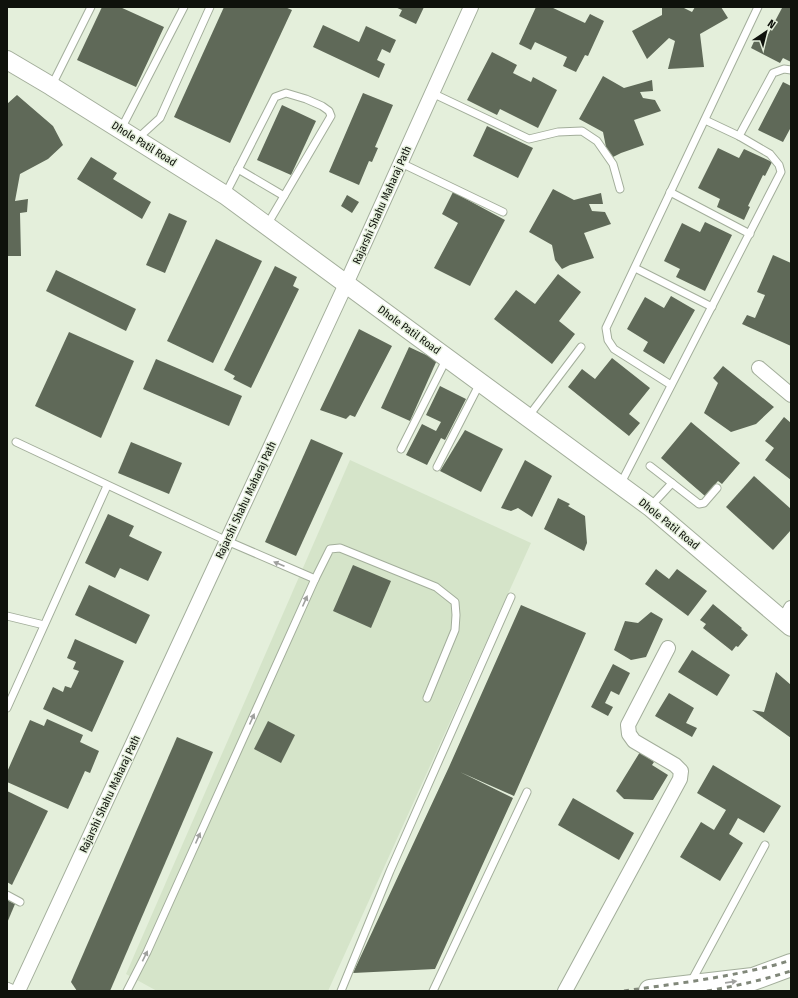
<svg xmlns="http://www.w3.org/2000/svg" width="798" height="998" viewBox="0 0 798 998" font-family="'Fira Sans Condensed',sans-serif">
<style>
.built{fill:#d5e4c9}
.building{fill:#5f6958}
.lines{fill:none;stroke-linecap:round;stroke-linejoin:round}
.service-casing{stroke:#a3ae9b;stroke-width:9}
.minor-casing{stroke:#a3ae9b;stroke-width:16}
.tertiary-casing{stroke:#a3ae9b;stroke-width:20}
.trunk-casing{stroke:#a3ae9b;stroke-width:24}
.service{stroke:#fff;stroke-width:7}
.minor{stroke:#fff;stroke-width:14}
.tertiary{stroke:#fff;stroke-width:18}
.trunk{stroke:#fff;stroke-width:22}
.rail{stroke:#808779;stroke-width:3;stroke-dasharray:5 5;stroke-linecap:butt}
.oneway{fill:#9fa09e}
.labels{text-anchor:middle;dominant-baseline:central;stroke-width:3;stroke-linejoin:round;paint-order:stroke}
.street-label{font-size:11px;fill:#0f120c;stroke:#e4efdb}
</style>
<rect width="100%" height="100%" fill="#e4efdb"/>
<polygon class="built" points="350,460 531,543 328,991 157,991 126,974"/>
<g class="building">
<polygon points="102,7 120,7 164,27 136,87 77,60"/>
<polygon points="224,7 285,7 292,10 230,143 174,117"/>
<polygon points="395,7 424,7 416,24 399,16 402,10"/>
<polygon points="536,7 551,7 585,23 590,14 604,21 588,56 585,55 576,72 563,66 567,57 535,42 531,50 519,44"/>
<polygon points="662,7 684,7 684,8 692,12 695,7 721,7 728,18 700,34 704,67 668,69 675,41 669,38 647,59 632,31 662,15"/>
<polygon points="779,7 791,7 791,62 783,58 780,63 751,48 757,35 765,40 782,8"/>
<polygon points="323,25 359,42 366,26 396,40 390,53 382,49 377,60 385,64 379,78 313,47"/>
<polygon points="492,52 517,65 513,73 531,82 533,77 557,90 538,128 500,109 497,115 467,100"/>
<polygon points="603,76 624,88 652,80 653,91 640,92 643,98 655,100 661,111 634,120 644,145 621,153 613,157 606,147 603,132 579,119"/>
<polygon points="783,82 791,86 791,130 790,129 783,142 758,130"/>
<polygon points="363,93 393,105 375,147 378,148 372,162 369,161 359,185 329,172"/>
<polygon points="17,95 53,126 63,145 48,159 20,174 15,201 28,199 27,212 20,213 21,256 7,256 7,104"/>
<polygon points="282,105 316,121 291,175 257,160"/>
<polygon points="487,126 533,148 518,178 473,156"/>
<polygon points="718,148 739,158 744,149 772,162 765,176 763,175 748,206 750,207 744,220 717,207 720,199 698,188"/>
<polygon points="91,157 117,173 113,179 151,202 142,219 77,179"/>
<polygon points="553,189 574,200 601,193 603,204 589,204 592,211 605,212 611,224 584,233 594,258 570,265 562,269 555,260 552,245 529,232"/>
<polygon points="453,192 505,220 470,286 434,268 458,223 442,214"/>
<polygon points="347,195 359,202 352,213 341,206"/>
<polygon points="169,213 187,221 165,273 146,265"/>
<polygon points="705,222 732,235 705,291 676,277 680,269 664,261 682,223 700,232"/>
<polygon points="216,239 262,261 213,363 167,341"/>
<polygon points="773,255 791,263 791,346 742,324 747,315 755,318 765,295 757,292"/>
<polygon points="275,266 297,277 293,286 299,289 251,388 233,379 235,376 224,370"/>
<polygon points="56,270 136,309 126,331 46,291"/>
<polygon points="558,274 581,292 559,321 575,334 552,364 494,319 516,290 535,304"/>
<polygon points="671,296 695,310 664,364 643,351 648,342 627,329 645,297 664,308"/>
<polygon points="359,329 392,346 355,417 350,415 346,419 320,410"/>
<polygon points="69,332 134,361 101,438 35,406"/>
<polygon points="409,347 437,360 410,421 381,408"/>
<polygon points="612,358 650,388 629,414 640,423 629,436 568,387 582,369 595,379"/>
<polygon points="156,359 242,396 229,426 143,389"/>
<polygon points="723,366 774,407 756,424 731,432 704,413 718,383 713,378"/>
<polygon points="440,386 466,399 445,440 441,438 427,465 406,455 422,424 436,431 441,422 426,415"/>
<polygon points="784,417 791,423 791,480 765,460 774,448 765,441"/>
<polygon points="691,422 740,463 722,484 718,481 705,496 661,458"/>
<polygon points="465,430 503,449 481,492 440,471"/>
<polygon points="311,439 343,453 296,556 265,542"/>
<polygon points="131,442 182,463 169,494 118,473"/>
<polygon points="525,460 552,476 532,517 518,508 511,511 501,508"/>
<polygon points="754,476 791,509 791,530 773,550 726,507"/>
<polygon points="558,498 570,504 568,506 585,516 587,543 584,551 544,529"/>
<polygon points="108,514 134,526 129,536 162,552 148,581 120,568 115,578 85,563"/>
<polygon points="353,565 391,581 371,628 333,611"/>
<polygon points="656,569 669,579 677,569 707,591 688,616 645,584"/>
<polygon points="89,585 150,615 136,644 75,615"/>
<polygon points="713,604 742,628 741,629 748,635 738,647 736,646 732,651 703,628 706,624 700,620"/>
<polygon points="521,605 586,633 514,796 460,772 513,798 435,969 353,973 449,767"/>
<polygon points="651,612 663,619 646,657 631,660 614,650 625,621 638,623"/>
<polygon points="75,639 124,661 92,732 43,709 53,687 63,692 65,686 71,688 79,671 73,669 76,662 67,658"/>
<polygon points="692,650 730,675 717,696 678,672"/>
<polygon points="613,664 630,673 619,695 611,691 605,703 613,707 608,716 591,707"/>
<polygon points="776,672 791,685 791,738 752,710 764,712"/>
<polygon points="669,693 694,708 686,723 697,728 692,737 655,716"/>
<polygon points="47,719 83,735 80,742 99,751 90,773 85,771 68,809 7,782 7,772 30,720 44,726"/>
<polygon points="268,721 295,735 281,763 254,749"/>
<polygon points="177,737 213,752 110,991 77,991 71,982"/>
<polygon points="640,752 654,762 652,765 668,775 653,800 624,799 616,791"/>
<polygon points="713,765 781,806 764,833 738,818 729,834 743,843 720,881 680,857 701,822 714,830 726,810 697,793"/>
<polygon points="7,791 48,811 12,885 7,882"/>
<polygon points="573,798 634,833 619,860 558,825"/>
<polygon points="7,900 15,904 7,923"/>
</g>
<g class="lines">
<defs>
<g id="service">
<polyline points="52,85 91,7"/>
<polyline points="432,93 529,139 558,132 582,131 597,141 613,164 620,189"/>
<polyline points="121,129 184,7"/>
<polyline points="739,136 773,73 784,69 791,70"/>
<polyline points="137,139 160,118 210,7"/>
<polyline points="401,163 503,212"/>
<polyline points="238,169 284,196"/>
<polyline points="670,192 750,234"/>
<polyline points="225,195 275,97 286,93 306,99 322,106 329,111 331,116 267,225"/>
<polyline points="635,268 712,307"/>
<polyline points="671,385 614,349 608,340 606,328 758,7"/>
<polyline points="528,417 581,347"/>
<polyline points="16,442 227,541 315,579"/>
<polyline points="401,449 447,358"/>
<polyline points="650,466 672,483"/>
<polyline points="437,467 480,383"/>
<polyline points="620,485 781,172 779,165 770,154 739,136 705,120"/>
<polyline points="650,507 672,483 699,504 704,503 717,488"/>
<polyline points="7,616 44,625"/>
<polyline points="7,708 107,486"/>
<polyline points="7,895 20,902"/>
<polyline points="691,982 765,845"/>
<polyline points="7,986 18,991"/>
<polyline points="127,991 147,952 315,579 330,549 340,548 436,587 455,602 456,615 455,630 427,698"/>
<polyline points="341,991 390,871 511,597"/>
<polyline points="433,991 527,792"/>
</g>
<g id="minor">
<polyline points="759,368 791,395"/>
<polyline points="784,621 791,608"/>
<polyline points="18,991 346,284 471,7"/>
<polyline points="565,991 680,779 681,771 675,765 634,741 629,734 628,725 668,648"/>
</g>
<polyline id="tertiary" points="7,60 51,86 225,195 650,507 791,627"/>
<polyline id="trunk" points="650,991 753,979 791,965"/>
</defs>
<use href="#service" class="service-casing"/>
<use href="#minor" class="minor-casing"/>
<use href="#tertiary" class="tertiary-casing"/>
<use href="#trunk" class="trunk-casing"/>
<use href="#service" class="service"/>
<use href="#minor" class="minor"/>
<use href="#tertiary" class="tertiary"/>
<use href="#trunk" class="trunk"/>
<g class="rail">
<path d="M624 991C666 985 708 980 749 971 763 968 777 965 791 960"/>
<path d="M707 991C736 986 763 980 791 971"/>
</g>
</g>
<defs><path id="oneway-solid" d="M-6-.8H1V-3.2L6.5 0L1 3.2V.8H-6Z"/></defs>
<g class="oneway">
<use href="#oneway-solid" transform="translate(279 564) rotate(-157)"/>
<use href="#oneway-solid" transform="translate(305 601) rotate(-66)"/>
<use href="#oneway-solid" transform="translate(252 719) rotate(-66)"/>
<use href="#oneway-solid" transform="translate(198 838) rotate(-66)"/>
<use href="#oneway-solid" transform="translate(145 956) rotate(-64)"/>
<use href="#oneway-solid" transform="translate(731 982) rotate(-8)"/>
</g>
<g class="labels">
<g class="street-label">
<text transform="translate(144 144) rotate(32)">Dhole Patil Road</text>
<text transform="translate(382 205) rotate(-66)">Rajarshi Shahu Maharaj Path</text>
<text transform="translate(409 330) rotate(36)">Dhole Patil Road</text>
<text transform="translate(246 500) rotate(-65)">Rajarshi Shahu Maharaj Path</text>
<text transform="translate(669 524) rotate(39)">Dhole Patil Road</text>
<text transform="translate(110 794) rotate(-65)">Rajarshi Shahu Maharaj Path</text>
</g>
</g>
<rect width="798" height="998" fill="none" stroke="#0f120c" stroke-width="16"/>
<g transform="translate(766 32) rotate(35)" stroke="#e4efdb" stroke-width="3" paint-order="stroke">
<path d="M0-3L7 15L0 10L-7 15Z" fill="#0f120c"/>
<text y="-6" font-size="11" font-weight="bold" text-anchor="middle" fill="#0f120c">N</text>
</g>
</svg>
